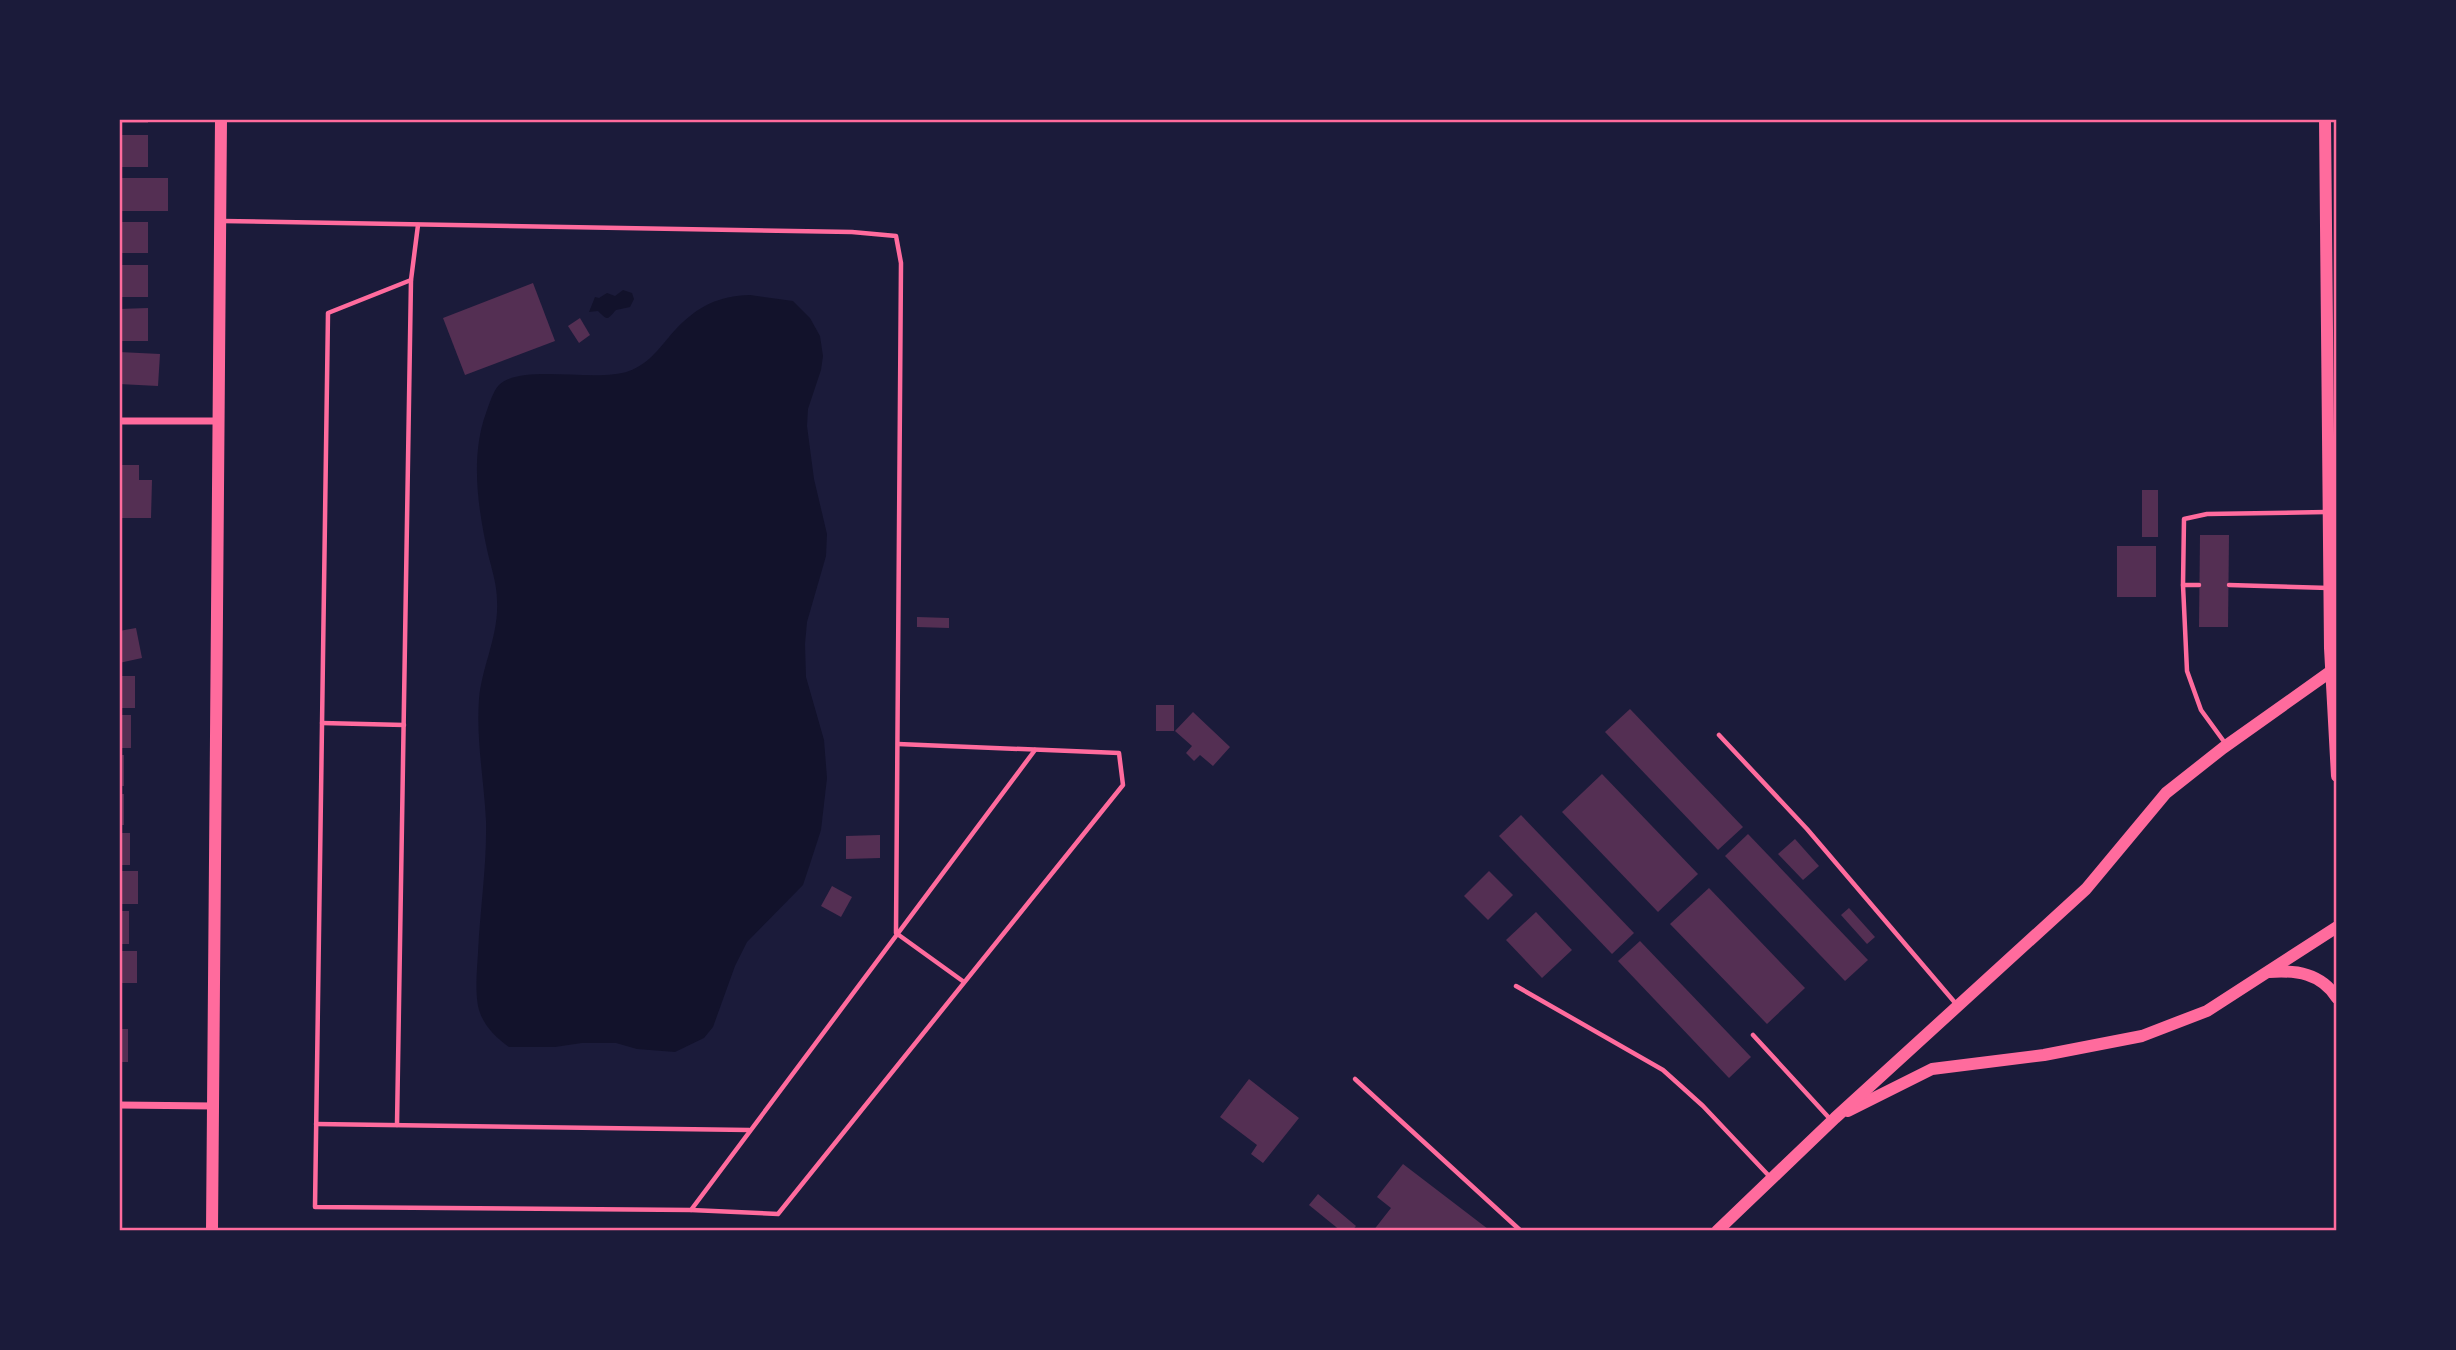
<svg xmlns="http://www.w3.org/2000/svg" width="2456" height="1350" viewBox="0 0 2456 1350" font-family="'PT Sans Narrow',sans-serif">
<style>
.water{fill:#12122b}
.building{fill:#542f53}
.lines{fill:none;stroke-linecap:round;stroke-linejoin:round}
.service{stroke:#ff6b9d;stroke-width:4.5}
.minor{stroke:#ff6b9d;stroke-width:7}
.secondary{stroke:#ff6b9d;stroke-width:12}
.neatline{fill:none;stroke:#ff6b9d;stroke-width:2.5}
</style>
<rect width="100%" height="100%" fill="#1b1b3a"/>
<g class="water">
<path d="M623 290 632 293 634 299 630 307 616 310C607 320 608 321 598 311L589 312 595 297 599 298 607 293 615 296Z"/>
<path d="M750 295 793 301 810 318 820 336 823 356 821 370 808 409 807 426 814 479 827 534 826 556 807 622 805 644 806 677 824 740 827 778 821 830 809 867 803 885 747 942 735 966 713 1027 704 1038 675 1052 637 1049 616 1043H582L555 1047H509C494 1036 482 1024 478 1006 475 989 477 970 478 953 480 909 487 865 486 821 484 780 476 740 479 699 482 666 499 635 497 601 497 585 492 570 488 554 478 509 470 457 486 413 489 405 493 391 499 385 521 363 597 383 629 371 651 363 661 345 676 329 698 306 718 296 750 295Z"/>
</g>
<g class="building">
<rect x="119" y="119" width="29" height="4"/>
<rect x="119" y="135" width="29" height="32"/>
<rect x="119" y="178" width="49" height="33"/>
<rect x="119" y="222" width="29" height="31"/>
<rect x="119" y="265" width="29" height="32"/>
<polygon points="533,283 555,341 465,375 443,318"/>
<polygon points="148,308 148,341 119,341 119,309"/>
<polygon points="580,318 590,335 579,343 568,326"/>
<polygon points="119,352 160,354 158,386 119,384"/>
<polygon points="120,465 139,465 139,480 152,480 151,518 119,518"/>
<rect x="2142" y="490" width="16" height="47"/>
<polygon points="2200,535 2229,535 2228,627 2199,627"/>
<rect x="2117" y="546" width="39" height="51"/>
<polygon points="917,617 949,618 949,628 917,627"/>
<polygon points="136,628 142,658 119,663 119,631"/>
<rect x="119" y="676" width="16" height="32"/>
<rect x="1156" y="705" width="18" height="26"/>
<polygon points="1630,709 1743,827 1718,850 1605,732"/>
<polygon points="1193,712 1230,747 1213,766 1200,755 1194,761 1186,753 1192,746 1175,731"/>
<rect x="119" y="715" width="12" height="33"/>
<rect x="119" y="755" width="5" height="31"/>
<polygon points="1602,774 1698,874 1658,912 1562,812"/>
<rect x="119" y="794" width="5" height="31"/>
<polygon points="1521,815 1634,933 1612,954 1499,836"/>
<rect x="119" y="833" width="11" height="32"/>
<polygon points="1748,834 1868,960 1845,981 1725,856"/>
<polygon points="880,835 880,858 846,859 846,836"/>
<polygon points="1795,839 1819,866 1803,880 1778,854"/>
<rect x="119" y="871" width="19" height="33"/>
<polygon points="1489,871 1513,895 1488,920 1464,896"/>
<polygon points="832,886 852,897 841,917 821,906"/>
<polygon points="1709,888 1805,988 1767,1024 1670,924"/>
<polygon points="1849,908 1875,937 1867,944 1841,915"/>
<rect x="119" y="911" width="10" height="33"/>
<polygon points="1536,912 1572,950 1542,978 1506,940"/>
<polygon points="1640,941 1751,1057 1729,1078 1618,961"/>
<rect x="119" y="951" width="18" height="32"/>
<rect x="119" y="991" width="3" height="31"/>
<rect x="119" y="1029" width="9" height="33"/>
<polygon points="1249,1079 1299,1118 1263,1163 1251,1154 1257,1145 1220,1117"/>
<polygon points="1403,1164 1488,1229 1486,1231 1373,1231 1391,1208 1377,1197"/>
<polygon points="1318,1194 1356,1226 1352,1231 1341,1231 1309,1205"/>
</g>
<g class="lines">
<g class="service">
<polyline points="222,221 852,232 896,236 901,263 896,933 964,982"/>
<polyline points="418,225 411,280 328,313 315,1207 691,1210 1035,750"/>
<polyline points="2183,585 2199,585"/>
<polyline points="2229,585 2329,588"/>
<polyline points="322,723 404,725"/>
<polyline points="1719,735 1807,829 1957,1005"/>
<polyline points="2225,743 2201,710 2187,671 2183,585 2184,519 2207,514 2326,512"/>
<polyline points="1516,986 1663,1070 1703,1106 1770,1177"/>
<polyline points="1753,1035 1831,1120"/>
<polyline points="1355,1079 1521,1231"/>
<polyline points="316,1124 749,1130"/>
<polyline points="397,1125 411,280"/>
<polyline points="691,1210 778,1214 1123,785 1119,753 898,744"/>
</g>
<g class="minor">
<polyline points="119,421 220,421"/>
<polyline points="119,1105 214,1106"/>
</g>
<g class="secondary">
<polyline points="2325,119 2330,648 2337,776"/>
<path d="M2269 972C2296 970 2321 973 2337 998"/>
<polyline points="1848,1111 1932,1069 2044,1055 2142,1036 2207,1011 2337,927"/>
<polyline points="212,1231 221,119"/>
<polyline points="1717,1231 1835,1118 2086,889 2166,793 2223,748 2337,667"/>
</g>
</g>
<rect width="2456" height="1350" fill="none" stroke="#1b1b3a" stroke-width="242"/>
<rect x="121" y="121" width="2214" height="1108" class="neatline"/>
</svg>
